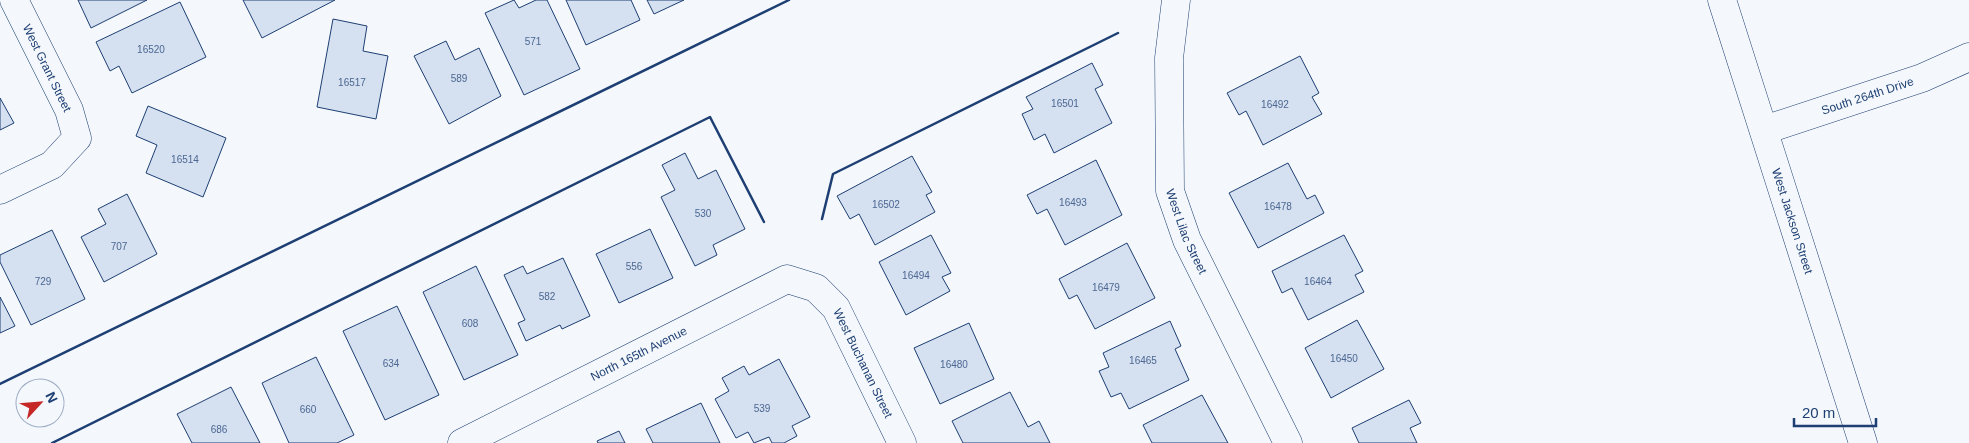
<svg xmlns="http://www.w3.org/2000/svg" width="1969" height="443" viewBox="0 0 1969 443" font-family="Helvetica,sans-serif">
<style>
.building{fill:#d5e0f0;stroke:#1d3f73}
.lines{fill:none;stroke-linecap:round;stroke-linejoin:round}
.minor-casing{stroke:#1d3f73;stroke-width:29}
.minor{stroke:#f4f7fb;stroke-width:28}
.wall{stroke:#1d3f73;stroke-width:2.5}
.labels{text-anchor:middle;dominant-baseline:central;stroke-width:4;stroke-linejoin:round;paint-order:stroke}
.number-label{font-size:10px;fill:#4b6792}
.street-label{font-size:12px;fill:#1d3f73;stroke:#f4f7fb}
</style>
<rect width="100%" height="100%" fill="#f4f7fb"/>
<g class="building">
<polygon points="78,0 147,0 91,28"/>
<polygon points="243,0 335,0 262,38"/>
<polygon points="514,0 519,8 536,0 547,0 580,69 524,95 485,13"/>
<polygon points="566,0 631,0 640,20 586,45"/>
<polygon points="647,0 684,0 654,14"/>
<polygon points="180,2 206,57 132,93 119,66 110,71 96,42"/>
<polygon points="333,19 367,26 363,51 388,56 376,119 317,107"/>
<polygon points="446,41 455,60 479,48 501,96 449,124 414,56"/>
<polygon points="1300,56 1319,93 1312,97 1322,114 1263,145 1246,111 1239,115 1227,93"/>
<polygon points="1092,63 1103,85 1095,89 1112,123 1054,153 1045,134 1034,140 1022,114 1033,109 1026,97"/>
<polygon points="0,98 14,123 0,130"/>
<polygon points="148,106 226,138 203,197 146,173 157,145 136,136"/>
<polygon points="685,153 698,179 716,170 745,229 713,245 717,255 695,266 661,197 675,190 662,165"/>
<polygon points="912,156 932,192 926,195 935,212 875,245 859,214 850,219 837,196"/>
<polygon points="1096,160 1122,215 1065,245 1047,209 1037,214 1027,195"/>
<polygon points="1288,163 1307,199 1315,195 1324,213 1258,248 1229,193"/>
<polygon points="127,194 157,254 104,282 81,237 106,224 98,209"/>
<polygon points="650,229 673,278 619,303 596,254"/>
<polygon points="52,230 85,299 31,325 0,262 0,255"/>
<polygon points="931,235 951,273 942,277 950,291 906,315 879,262"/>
<polygon points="1344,235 1363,271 1355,275 1364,292 1308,320 1292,288 1282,293 1272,271"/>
<polygon points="1127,243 1155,298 1095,329 1077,295 1069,299 1059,279"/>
<polygon points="563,258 590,316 562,329 560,325 526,341 518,323 525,320 504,275 523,266 527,274"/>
<polygon points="476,266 518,355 464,380 423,292"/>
<polygon points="0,297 15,326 0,333"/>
<polygon points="397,306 439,395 385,420 343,331"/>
<polygon points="1357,320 1384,369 1331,398 1305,348"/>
<polygon points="1170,321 1181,346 1175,349 1189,380 1129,409 1121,393 1111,397 1099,371 1109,367 1103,353"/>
<polygon points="969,323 994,379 940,404 914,348"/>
<polygon points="316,357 354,435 337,443 289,443 262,383"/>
<polygon points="779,359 810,417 792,426 797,436 784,443 772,443 769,437 754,443 748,432 736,438 715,399 729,391 722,378 744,366 749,375"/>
<polygon points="231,387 260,443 192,443 177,414"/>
<polygon points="1010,392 1028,427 1039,421 1050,443 963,443 952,421"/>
<polygon points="1202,395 1228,443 1152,443 1143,425"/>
<polygon points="1409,400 1421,423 1410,428 1417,443 1359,443 1352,428"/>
<polygon points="701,403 720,443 653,443 646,429"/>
<polygon points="619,431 625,443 598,443 597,441"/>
</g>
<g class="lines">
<defs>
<g id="minor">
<path id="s1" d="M1176 0 1169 58 1170 191 1187 240 1288 443"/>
<path id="s2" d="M1722 0 1863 443"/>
<path id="s3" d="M1764 130 1922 78 1969 57"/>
<polyline points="0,190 52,165 77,138 69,110 14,0"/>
<path id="s4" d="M462 443 787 279 816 288 836 308 902 443"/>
</g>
</defs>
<use href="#minor" class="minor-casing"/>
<use href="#minor" class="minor"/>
<g class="wall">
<polyline points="822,219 833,174 1118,33"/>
<polyline points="0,384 789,0"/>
<polyline points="52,443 710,117 764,222"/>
</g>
</g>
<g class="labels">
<g class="number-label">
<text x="533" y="41">571</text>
<text x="151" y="49">16520</text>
<text x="459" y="78">589</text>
<text x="352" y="82">16517</text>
<text x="1065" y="103">16501</text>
<text x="1275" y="104">16492</text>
<text x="185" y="159">16514</text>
<text x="1073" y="202">16493</text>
<text x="886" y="204">16502</text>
<text x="1278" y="206">16478</text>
<text x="703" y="213">530</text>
<text x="119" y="246">707</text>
<text x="634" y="266">556</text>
<text x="916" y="275">16494</text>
<text x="43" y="281">729</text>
<text x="1318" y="281">16464</text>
<text x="1106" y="287">16479</text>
<text x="547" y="296">582</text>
<text x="470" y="323">608</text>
<text x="1344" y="358">16450</text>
<text x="1143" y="360">16465</text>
<text x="391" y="363">634</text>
<text x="954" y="364">16480</text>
<text x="762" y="408">539</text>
<text x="308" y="409">660</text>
<text x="219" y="429">686</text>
</g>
<g class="street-label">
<text transform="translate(47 68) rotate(64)">West Grant Street</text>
<text stroke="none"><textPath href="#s3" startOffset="109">South 264th Drive</textPath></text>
<text stroke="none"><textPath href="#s2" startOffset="232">West Jackson Street</textPath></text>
<text stroke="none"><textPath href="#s1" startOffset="235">West Lilac Street</textPath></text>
<text stroke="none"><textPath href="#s4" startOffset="198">North 165th Avenue</textPath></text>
<text stroke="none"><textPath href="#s4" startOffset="484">West Buchanan Street</textPath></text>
</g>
</g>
<g transform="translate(40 403) rotate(64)"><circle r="24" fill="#f4f7fb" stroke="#9eadc5"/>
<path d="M0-4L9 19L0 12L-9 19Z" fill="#c62828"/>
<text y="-8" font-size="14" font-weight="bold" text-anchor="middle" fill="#1d3f73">N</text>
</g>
<path d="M1794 418v8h82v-8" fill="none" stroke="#1d3f73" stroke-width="2.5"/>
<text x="1802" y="418" font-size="15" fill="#1d3f73" stroke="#f4f7fb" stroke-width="4" paint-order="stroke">20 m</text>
</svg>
